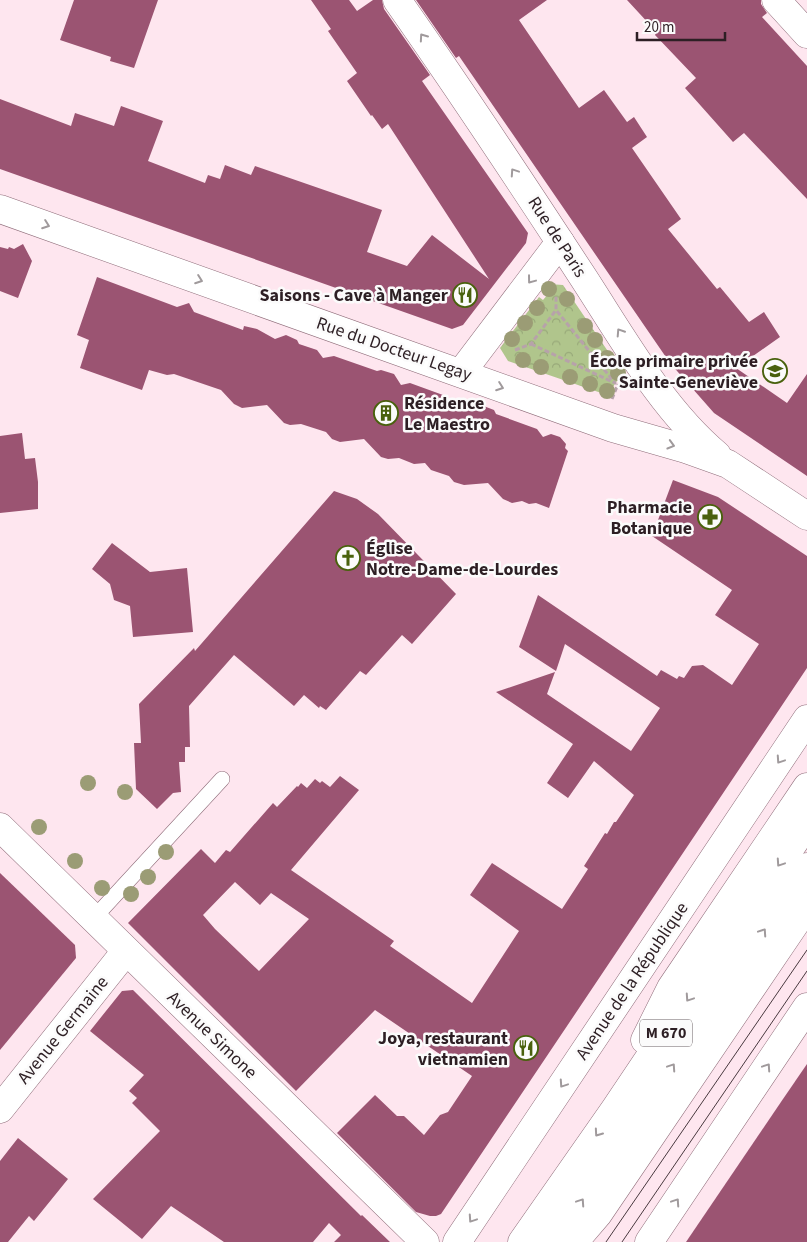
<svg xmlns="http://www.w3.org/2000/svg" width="807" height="1242" viewBox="0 0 807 1242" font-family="'Source Sans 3',sans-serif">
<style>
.park{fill:url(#park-crowns)}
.building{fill:#9b5472;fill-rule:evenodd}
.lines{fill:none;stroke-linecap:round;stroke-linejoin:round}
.service-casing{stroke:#8f6d7a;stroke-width:16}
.minor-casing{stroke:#8f6d7a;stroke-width:29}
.tertiary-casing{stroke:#8f6d7a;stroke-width:29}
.primary-casing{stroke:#8f6d7a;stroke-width:29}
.path{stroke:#b7a2aa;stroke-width:3;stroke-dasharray:5 2.5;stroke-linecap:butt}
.service{stroke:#fff;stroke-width:15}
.minor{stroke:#fff;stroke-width:28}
.tertiary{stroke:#fff;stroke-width:28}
.primary{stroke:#fff;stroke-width:28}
.tram{stroke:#49393f;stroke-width:1}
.tree{fill:#9b9c75}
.oneway{stroke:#a09a9c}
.labels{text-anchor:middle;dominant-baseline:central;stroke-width:5;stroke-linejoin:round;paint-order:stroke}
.shield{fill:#fbfbfb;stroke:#6b6164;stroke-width:1}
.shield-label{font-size:16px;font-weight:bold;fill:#2d1f24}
.street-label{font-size:18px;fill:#2d1f24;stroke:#fbfbfb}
.poi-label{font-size:18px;font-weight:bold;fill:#2d1f24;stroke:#fbfbfb;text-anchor:end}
</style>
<defs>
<pattern id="park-crowns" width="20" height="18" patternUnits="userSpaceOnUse" patternTransform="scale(1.25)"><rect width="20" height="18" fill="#b0c58c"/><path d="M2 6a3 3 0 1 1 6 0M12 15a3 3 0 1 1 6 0" fill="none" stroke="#98a979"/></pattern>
</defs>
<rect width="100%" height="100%" fill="#fee6ef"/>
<path class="park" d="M549 284 563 285 624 375C615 381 613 386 610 396L508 361 500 348 539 297 543 300 549 293 545 289Z"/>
<g class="building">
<polygon points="74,0 158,0 134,68 110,61 111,57 60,40"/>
<polygon points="311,0 349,0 357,11 373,0 382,0 384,9 430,75 422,81 528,233 526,243 463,325 452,329 0,169 0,99 71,126 75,113 114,126 121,106 163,121 148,161 205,183 208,175 220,179 225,165 251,175 255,166 382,210 367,252 407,266 432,235 489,279 388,124 382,129 372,115 371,116 347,81 357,73 328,31 331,29"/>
<polygon points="416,0 547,0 519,20 579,108 604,90 627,122 634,117 647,137 632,148 681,219 668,229 717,289 720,287 749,322 764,312 780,337 736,368 787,403 807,374 807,476 714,413 670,363 459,56 456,58"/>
<polygon points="627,0 761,0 761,4 767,13 762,17 807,66 807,199 744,133 733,142 685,88 696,78 655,35 656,33 650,27 651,26"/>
<polygon points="23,244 32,261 18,298 0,291 0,247 8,249 9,247 14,249"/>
<polygon points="97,277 177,307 189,303 194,312 243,330 244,326 257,329 275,339 286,335 297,340 299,344 317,350 323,358 334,356 377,371 381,370 394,374 401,385 410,383 443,395 447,402 458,401 477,407 481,405 494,410 496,414 537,429 543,437 551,434 560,437 566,444 565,448 568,451 549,508 536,503 529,504 522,501 512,503 503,499 488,483 464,485 454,482 449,476 431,470 425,463 414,464 399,458 388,459 381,457 364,439 340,442 332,439 326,432 301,424 290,425 284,423 267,405 242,408 234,404 221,390 174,374 167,375 149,370 142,390 80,368 89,340 77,335"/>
<polygon points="22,433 25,459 35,458 38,482 38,509 0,513 0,436"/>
<path d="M673 480 718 497 807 556V668L441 1214 436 1216H430L416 1212 337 1133 375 1095 397 1116H404L424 1135 440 1115 448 1112 472 1076 375 1010 296 1091 128 923 201 849 215 863 226 850 230 852 273 803 277 807 297 786 298 787 301 783 307 788 315 779 320 783 322 781 330 787 340 776 359 790 291 870 394 941 390 946 472 1003 519 931 470 895 492 863 562 909 588 869 584 866 605 833 607 834 614 822H616L634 795 594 761 568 798 547 783 573 744 496 692 555 672 547 694 631 751 660 708 565 644 556 671 519 647 538 595 657 676 661 670 677 679 679 676 684 678 692 666 703 665 732 685 759 644 715 615 732 590 652 536ZM235 882 260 905 271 893 309 919 259 971 215 929 203 915Z"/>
<polygon points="334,491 357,499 378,514 456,594 412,644 402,635 366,675 360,671 326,710 320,706 319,708 304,695 294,706 234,655 189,706 190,747 185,747 185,762 179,762 181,792 173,793 157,809 136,789 134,743 141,743 139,704 194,648 195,651"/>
<polygon points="112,543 150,572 187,568 193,632 133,637 130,606 114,600 110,584 92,569"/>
<polygon points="0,873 75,945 76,958 0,1050"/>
<polygon points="133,990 361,1216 362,1215 390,1242 334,1242 341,1235 329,1223 313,1242 224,1242 171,1206 142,1239 93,1199 160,1131 132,1103 137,1098 129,1091 144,1075 90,1031 122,991"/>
<polygon points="807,1064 807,1242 686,1242 783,1099"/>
<polygon points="18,1138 68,1179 34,1221 29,1216 8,1242 0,1242 0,1161"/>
</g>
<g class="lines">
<defs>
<polyline id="service" points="93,919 222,779"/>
<g id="minor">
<path d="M397 0C460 90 521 182 581 274 621 335 661 408 717 455"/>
<polyline points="776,0 807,34"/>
<polyline points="0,209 613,428 686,449 728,464 807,516"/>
<polyline points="461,373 560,242"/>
<polyline points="0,827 425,1242"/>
<polyline points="0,1109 126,951"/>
</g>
<g id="tertiary">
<polyline points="457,1242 807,719"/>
<polyline points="649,1242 807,1007"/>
</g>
<g id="primary">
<polyline points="645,1040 671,988 807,787"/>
<polyline points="522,1242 615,1109 807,823"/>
<polyline points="553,1242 807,867"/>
<polyline points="574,1242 598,1214 807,906"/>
</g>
</defs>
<use href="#service" class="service-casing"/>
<use href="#minor" class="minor-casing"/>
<use href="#tertiary" class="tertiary-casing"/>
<use href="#primary" class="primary-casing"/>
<g class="path">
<polyline points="531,344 615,383 556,310"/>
<polyline points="515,350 531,344 556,310 556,296"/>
<polyline points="612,399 618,384"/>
</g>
<use href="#service" class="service"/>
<use href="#minor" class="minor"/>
<use href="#tertiary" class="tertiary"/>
<use href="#primary" class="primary"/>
<g class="tram">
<polyline points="606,1242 807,950"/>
<polyline points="622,1242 807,971"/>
</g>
</g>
<g class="tree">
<circle cx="549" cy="289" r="8"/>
<circle cx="567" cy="299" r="8"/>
<circle cx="537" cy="308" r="8"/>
<circle cx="525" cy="323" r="8"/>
<circle cx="585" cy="326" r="8"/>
<circle cx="512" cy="339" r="8"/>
<circle cx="595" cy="340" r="8"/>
<circle cx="607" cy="358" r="8"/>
<circle cx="523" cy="360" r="8"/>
<circle cx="541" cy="367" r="8"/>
<circle cx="618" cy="373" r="8"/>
<circle cx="570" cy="377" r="8"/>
<circle cx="590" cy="384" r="8"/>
<circle cx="607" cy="391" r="8"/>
<circle cx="88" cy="783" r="8"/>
<circle cx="125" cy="792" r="8"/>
<circle cx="39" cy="827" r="8"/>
<circle cx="166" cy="852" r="8"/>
<circle cx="75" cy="861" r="8"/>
<circle cx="148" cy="877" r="8"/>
<circle cx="102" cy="888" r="8"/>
<circle cx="131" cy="894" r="8"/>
</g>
<defs><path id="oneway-chevron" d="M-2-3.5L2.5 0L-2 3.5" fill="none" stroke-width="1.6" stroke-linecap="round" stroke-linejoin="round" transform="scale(1.25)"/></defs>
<g class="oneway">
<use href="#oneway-chevron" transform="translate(423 37) rotate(-125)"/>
<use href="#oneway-chevron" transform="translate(514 172) rotate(-124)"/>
<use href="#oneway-chevron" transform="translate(46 225) rotate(20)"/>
<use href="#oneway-chevron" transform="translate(199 280) rotate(20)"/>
<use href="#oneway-chevron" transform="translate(531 280) rotate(127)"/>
<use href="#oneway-chevron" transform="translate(620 332) rotate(-123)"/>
<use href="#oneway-chevron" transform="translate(500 387) rotate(20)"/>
<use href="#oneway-chevron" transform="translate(671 445) rotate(16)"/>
<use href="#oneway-chevron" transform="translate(780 760) rotate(124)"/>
<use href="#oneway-chevron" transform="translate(780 863) rotate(124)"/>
<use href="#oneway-chevron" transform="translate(763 932) rotate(-56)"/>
<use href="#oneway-chevron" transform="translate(689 998) rotate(124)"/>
<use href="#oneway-chevron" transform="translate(672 1067) rotate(-56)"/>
<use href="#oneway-chevron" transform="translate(767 1067) rotate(-56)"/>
<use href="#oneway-chevron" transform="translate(563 1084) rotate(124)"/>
<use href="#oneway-chevron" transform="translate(598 1133) rotate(125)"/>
<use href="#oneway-chevron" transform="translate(581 1202) rotate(-56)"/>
<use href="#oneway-chevron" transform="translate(676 1202) rotate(-56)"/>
<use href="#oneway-chevron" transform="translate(472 1219) rotate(124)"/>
</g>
<defs>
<symbol id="restaurant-ring" viewBox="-11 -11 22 22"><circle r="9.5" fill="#fbfbfb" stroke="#49610d" stroke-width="1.5"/><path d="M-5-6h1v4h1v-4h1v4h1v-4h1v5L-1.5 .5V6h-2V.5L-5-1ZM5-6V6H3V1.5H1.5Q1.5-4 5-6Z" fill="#49610d"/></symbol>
<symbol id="school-ring" viewBox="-11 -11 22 22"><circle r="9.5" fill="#fbfbfb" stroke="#49610d" stroke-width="1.5"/><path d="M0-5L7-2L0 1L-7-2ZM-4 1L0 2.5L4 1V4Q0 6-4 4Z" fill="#49610d"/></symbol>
<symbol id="building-ring" viewBox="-11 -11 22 22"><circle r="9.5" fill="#fbfbfb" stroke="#49610d" stroke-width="1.5"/><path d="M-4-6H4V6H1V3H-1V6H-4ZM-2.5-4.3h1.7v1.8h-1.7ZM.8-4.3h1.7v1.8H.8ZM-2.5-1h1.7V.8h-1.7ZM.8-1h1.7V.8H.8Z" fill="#49610d"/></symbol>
<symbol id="pharmacy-ring" viewBox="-11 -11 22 22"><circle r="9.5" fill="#fbfbfb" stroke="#49610d" stroke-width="1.5"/><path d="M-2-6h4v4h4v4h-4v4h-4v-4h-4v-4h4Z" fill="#49610d"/></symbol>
<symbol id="church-ring" viewBox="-11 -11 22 22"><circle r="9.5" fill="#fbfbfb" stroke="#49610d" stroke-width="1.5"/><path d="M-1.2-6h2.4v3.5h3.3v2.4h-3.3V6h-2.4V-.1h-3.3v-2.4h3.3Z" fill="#49610d"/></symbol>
</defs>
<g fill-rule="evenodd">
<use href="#restaurant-ring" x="451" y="281" width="28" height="28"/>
<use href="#school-ring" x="761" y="357" width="28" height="28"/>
<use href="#building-ring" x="372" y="399" width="28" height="28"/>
<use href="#pharmacy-ring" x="696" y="503" width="28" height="28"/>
<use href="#church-ring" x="334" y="544" width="28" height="28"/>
<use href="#restaurant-ring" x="512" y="1034" width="28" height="28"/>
</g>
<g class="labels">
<rect class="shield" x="640" y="1019.5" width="52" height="27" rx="4"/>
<g class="shield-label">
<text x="666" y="1033">M 670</text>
</g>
<g class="street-label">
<text transform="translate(557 237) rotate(57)">Rue de Paris</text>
<text transform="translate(394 349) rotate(19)">Rue du Docteur Legay</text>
<text transform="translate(632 981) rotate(-56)">Avenue de la République</text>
<text transform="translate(63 1030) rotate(-51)">Avenue Germaine</text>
<text transform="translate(212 1035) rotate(44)">Avenue Simone</text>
</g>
<g class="poi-label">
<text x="448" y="295">Saisons - Cave à Manger</text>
<text x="758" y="361">École primaire privée<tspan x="758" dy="21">Sainte-Geneviève</tspan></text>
<text x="404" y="403" text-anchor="start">Résidence<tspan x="404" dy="21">Le Maestro</tspan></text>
<text x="692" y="507">Pharmacie<tspan x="692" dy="21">Botanique</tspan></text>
<text x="366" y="548" text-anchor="start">Église<tspan x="366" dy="21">Notre-Dame-de-Lourdes</tspan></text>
<text x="508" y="1038">Joya, restaurant<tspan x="508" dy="21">vietnamien</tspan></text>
</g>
</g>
<path d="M637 32v8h88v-8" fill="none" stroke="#2d1f24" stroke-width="2.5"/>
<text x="644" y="32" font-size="15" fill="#2d1f24" stroke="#fbfbfb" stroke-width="4" paint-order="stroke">20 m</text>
</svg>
